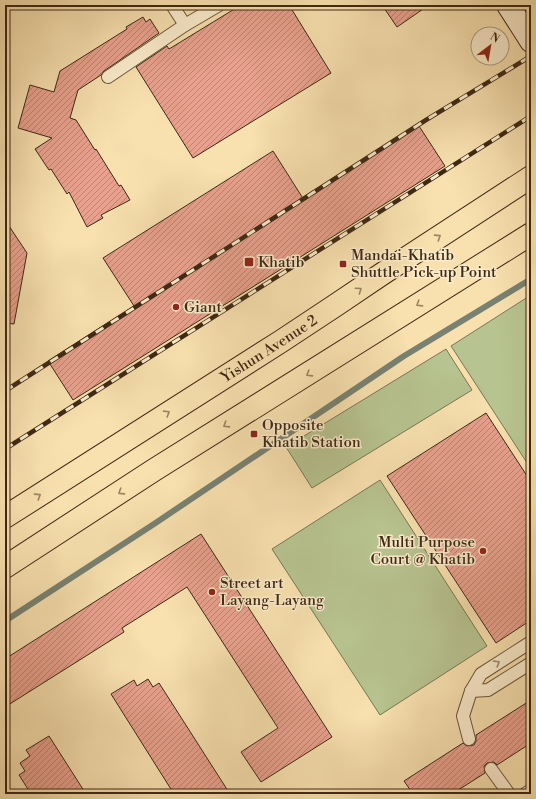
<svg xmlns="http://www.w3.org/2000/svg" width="536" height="799" viewBox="0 0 536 799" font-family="'Libre Bodoni',serif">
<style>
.grass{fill:#b7c390;stroke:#7a7652}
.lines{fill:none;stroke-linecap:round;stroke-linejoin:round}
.stream{stroke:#788172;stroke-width:6}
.building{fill:url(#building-hatch);stroke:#3e2813}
.service-casing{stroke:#6c563a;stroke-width:14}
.secondary-casing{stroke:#3e2813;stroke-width:24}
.primary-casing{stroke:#3e2813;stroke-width:24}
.service{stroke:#faebcb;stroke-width:12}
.secondary{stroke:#faebcb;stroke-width:22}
.primary{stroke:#f8e0af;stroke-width:22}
.rail-casing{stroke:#3e2813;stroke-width:4.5}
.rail{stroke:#faebcb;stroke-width:3;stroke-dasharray:9;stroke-linecap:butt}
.oneway{stroke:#9b8461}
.oneway2{stroke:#9c8a6f}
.poi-dot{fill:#8f2418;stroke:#faebcb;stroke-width:1.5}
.labels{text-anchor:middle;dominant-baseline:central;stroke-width:3;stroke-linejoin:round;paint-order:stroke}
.poi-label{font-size:15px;fill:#3e2813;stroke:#faebcb;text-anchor:start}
.street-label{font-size:15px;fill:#3e2813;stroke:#faebcb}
</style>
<defs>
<pattern id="building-hatch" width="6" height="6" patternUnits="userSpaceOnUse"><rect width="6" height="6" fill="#e7a18e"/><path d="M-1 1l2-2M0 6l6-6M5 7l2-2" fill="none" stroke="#bd8373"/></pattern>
</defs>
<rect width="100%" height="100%" fill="#f8e0af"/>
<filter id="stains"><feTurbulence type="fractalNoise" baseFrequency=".005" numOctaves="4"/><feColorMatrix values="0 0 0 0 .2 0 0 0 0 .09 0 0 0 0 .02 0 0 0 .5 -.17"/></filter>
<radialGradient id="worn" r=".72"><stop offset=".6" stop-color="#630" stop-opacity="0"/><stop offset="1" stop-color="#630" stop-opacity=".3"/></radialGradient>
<g class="grass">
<polygon points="531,295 531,469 451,346"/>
<polygon points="446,349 472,390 312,488 286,447"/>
<polygon points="380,480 487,646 380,715 272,549"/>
</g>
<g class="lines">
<polyline class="stream" points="5,621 154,524 404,356 531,279"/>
</g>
<g class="building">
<polygon points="241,5 289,5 331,73 193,158 136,67 167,46 169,49"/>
<polygon points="382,5 429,5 397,27"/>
<polygon points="143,17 146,22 150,19 159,33 104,71 101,75 78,90 70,118 76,120 95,150 96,149 119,186 121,185 130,200 101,215 103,218 87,227 69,192 67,194 51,169 49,170 35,149 52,138 18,128 30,85 54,92 60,71 127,29 126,27"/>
<polygon points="419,126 445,166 73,400 48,361 134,306 103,258 273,151 304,200"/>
<polygon points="5,220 27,253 14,324 5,323"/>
<polygon points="486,413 531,482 531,620 496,643 387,476"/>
<polygon points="201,534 332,737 261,782 241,752 278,728 187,587 122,628 124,632 5,707 5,659"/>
<polygon points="148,679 153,687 159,683 230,794 174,794 111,694 134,680 137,686"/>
<polygon points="531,700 531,743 497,765 494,762 487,763 484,766 485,773 452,794 413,794 404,781 463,743 467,746 474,745 476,741 476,735"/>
<polygon points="49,736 86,794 31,794 19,775 25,771 20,763 30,756 26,750"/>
</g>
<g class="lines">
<defs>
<g id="service">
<polyline points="172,5 185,25"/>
<polyline points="108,77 185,25 219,5"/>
<polyline points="471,691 488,690 531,663"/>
<polyline points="469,739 463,716 471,691 481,674 531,642"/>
<polyline points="491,769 509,794"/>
<polyline points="525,794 531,790"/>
</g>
<polyline id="secondary" points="508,5 531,41"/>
<g id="primary">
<path id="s1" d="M5 517 280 342 336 305 382 274 531 177"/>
<polyline points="5,567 154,470 531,234"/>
</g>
</defs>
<use href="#service" class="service-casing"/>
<use href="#secondary" class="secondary-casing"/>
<use href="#primary" class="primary-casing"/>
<use href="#service" class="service"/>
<use href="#secondary" class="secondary"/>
<use href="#primary" class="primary"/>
<defs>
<g id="rail">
<polyline points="5,391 426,120 531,56"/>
<polyline points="5,449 531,116"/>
</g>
</defs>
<use href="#rail" class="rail-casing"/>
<use href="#rail" class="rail"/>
</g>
<defs><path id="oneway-chevron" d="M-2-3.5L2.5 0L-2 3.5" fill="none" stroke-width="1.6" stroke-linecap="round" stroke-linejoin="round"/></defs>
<g class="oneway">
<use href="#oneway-chevron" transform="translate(438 237) rotate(-33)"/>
<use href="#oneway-chevron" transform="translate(359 290) rotate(-35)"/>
<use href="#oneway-chevron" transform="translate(419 304) rotate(148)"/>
<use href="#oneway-chevron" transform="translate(309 374) rotate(148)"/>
<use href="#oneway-chevron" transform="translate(167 413) rotate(-32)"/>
<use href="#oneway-chevron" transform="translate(226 425) rotate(148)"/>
<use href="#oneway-chevron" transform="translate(121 492) rotate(147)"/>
<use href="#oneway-chevron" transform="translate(38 496) rotate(-33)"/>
</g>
<use class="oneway2" href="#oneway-chevron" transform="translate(497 663) rotate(-32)"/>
<g class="poi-dot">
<rect x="244" y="257" width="10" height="10" rx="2"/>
<rect x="339" y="260" width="8" height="8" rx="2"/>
<circle cx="176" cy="307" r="4"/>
<rect x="250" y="430" width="8" height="8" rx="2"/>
<circle cx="483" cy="551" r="4"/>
<circle cx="212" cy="592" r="4"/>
</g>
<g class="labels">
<g class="poi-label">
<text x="351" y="255">Mandai-Khatib<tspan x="351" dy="17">Shuttle Pick-up Point</tspan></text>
<text x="258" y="262">Khatib</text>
<text x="184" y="307">Giant</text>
<text x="262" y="425">Opposite<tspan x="262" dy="17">Khatib Station</tspan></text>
<text x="475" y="542" text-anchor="end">Multi Purpose<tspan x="475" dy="17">Court @ Khatib</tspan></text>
<text x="220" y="583">Street art<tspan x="220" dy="17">Layang-Layang</tspan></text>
</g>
<g class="street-label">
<text stroke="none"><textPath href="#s1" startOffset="313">Yishun Avenue 2</textPath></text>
</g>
</g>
<rect width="536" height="799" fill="none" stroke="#f8e0af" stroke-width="20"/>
<rect x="6" y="6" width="524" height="787" fill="none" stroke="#3e2813" stroke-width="2"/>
<rect x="10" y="10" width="516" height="779" fill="none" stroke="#3e2813"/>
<g transform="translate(490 46) rotate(31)"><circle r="19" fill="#faebcb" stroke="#af9d81"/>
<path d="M0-3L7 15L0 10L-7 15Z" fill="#8f2418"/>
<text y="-6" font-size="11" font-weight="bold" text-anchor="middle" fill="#3e2813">N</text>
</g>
<rect width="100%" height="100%" filter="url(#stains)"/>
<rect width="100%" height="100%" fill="url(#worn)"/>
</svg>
